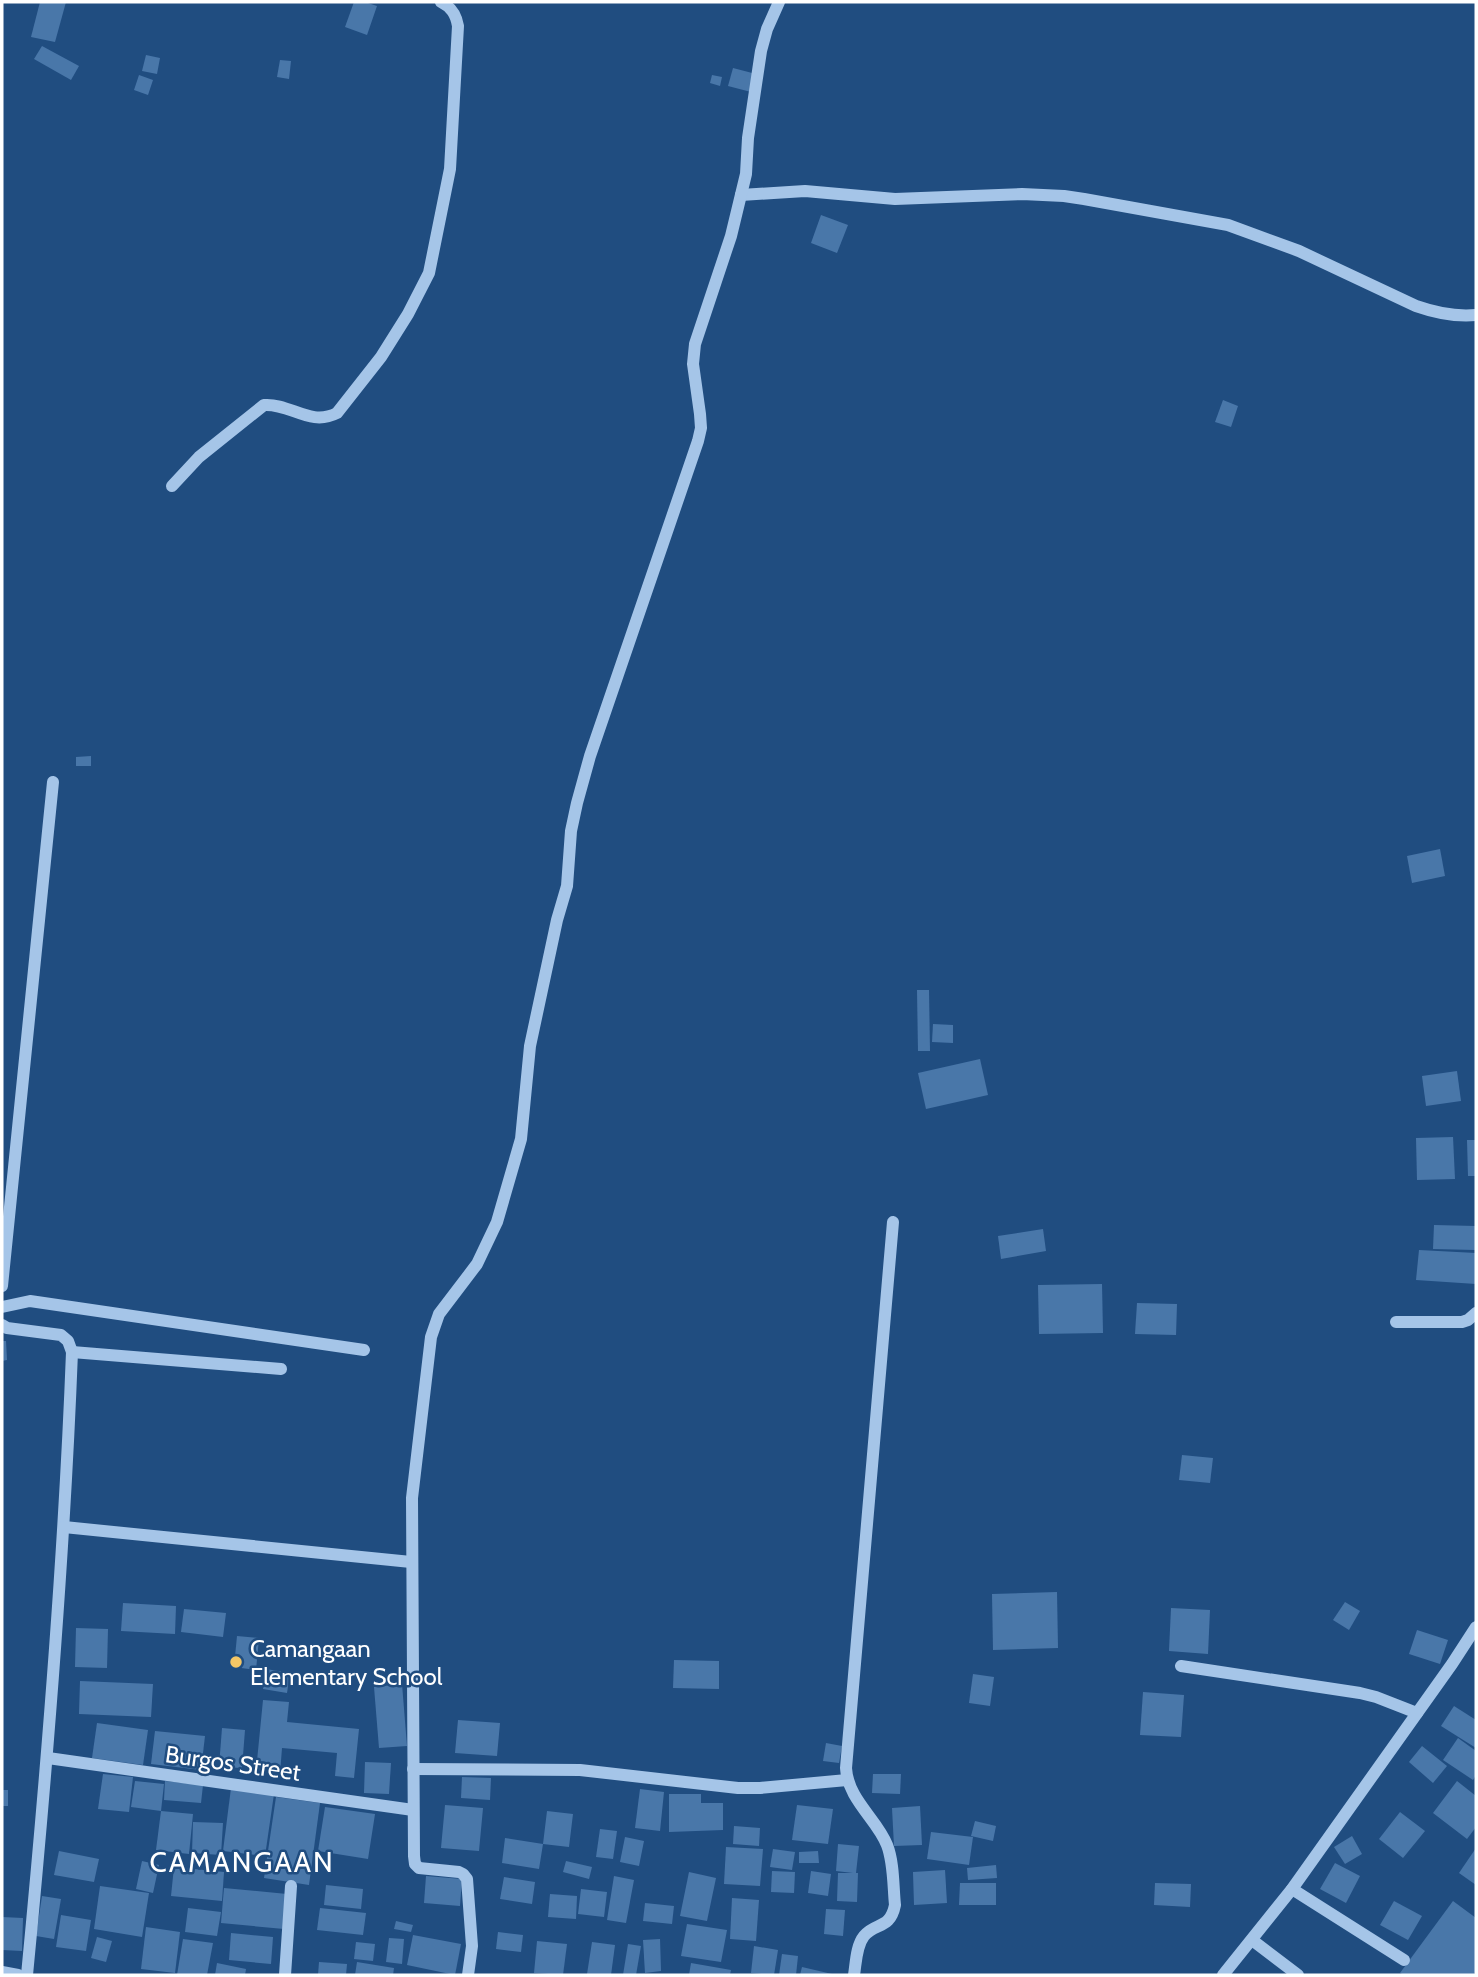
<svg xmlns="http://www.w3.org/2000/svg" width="1478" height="1977" viewBox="0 0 1478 1977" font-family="Cabin,sans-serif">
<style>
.building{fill:#4977a9}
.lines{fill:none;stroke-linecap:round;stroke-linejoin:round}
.minor{stroke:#a5c5e8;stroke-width:12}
.poi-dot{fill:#f5c766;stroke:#204d80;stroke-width:2.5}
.labels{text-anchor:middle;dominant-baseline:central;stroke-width:5;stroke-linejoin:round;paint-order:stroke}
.poi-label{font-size:24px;fill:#fff;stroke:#204d80;text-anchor:start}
.street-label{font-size:24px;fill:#fff;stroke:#204d80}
.quarter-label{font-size:28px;letter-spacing:2px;fill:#fff;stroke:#204d80}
</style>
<rect width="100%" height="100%" fill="#204d80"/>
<g class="building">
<polygon points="40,2 66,2 55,42 31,37"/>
<polygon points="354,2 365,2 377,6 367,35 345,27"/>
<polygon points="42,46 79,66 71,80 34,59"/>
<polygon points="146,55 160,58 157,74 142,71"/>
<polygon points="280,60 291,61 289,79 277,77"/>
<polygon points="733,68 756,74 751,92 728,86"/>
<polygon points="139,75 153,80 148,95 134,90"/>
<polygon points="712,75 722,77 720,86 710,83"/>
<polygon points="821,215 848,225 837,253 811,243"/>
<polygon points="1223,400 1238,406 1231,427 1215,422"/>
<polygon points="91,756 91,766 76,766 76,757"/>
<polygon points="1440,849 1445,876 1412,883 1407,856"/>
<polygon points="917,990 929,990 930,1051 918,1051"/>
<polygon points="933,1024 953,1025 953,1043 932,1042"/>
<polygon points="980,1059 988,1095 926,1109 918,1073"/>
<polygon points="1457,1071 1461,1101 1426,1106 1422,1076"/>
<polygon points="1453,1137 1455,1179 1417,1180 1416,1138"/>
<polygon points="1467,1140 1476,1140 1476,1176 1468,1176"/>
<polygon points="1434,1225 1476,1226 1475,1250 1433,1249"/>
<polygon points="1043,1229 1046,1251 1001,1259 998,1236"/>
<polygon points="1419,1250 1476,1253 1476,1284 1416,1280"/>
<polygon points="1102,1284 1103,1333 1039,1334 1038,1285"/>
<polygon points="1137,1303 1177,1304 1176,1335 1135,1334"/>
<polygon points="2,1341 6,1341 7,1360 2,1361"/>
<polygon points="1182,1455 1213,1458 1210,1483 1179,1480"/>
<polygon points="1057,1592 1058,1648 993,1650 992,1594"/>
<polygon points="1345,1602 1360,1611 1349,1630 1333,1620"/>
<polygon points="123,1603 176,1606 175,1634 121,1631"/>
<polygon points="1171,1608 1210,1610 1208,1654 1169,1651"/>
<polygon points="184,1609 226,1613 223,1637 181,1632"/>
<polygon points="76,1628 108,1629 107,1668 75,1667"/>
<polygon points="1417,1630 1448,1640 1440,1664 1409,1654"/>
<polygon points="237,1636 259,1638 256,1670 234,1667"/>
<polygon points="674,1660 719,1661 719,1689 673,1688"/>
<polygon points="266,1669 290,1673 287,1693 263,1689"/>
<polygon points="973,1674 994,1677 990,1706 969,1703"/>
<polygon points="80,1681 153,1684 151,1717 79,1714"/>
<polygon points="402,1684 407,1746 379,1748 374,1687"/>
<polygon points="1143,1692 1184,1695 1181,1737 1140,1735"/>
<polygon points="263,1700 289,1702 287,1722 359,1729 354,1778 335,1776 337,1753 282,1748 280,1774 256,1771"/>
<polygon points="1454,1706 1476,1720 1476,1748 1441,1726"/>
<polygon points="458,1720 500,1723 497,1756 455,1753"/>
<polygon points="97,1723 148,1730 143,1765 92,1758"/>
<polygon points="222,1728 245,1730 242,1768 219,1767"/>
<polygon points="155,1731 205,1736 201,1770 151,1764"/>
<polygon points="1458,1738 1476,1751 1476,1775 1473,1780 1443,1760"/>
<polygon points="826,1743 842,1746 839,1763 823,1761"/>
<polygon points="1422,1746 1447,1766 1433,1783 1409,1762"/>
<polygon points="365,1762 391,1763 389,1794 364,1793"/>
<polygon points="103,1774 133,1777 129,1812 98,1809"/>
<polygon points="873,1774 901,1774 900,1794 872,1793"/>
<polygon points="462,1777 491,1778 490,1800 461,1798"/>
<polygon points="135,1781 164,1784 161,1811 131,1807"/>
<polygon points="165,1781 203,1785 201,1803 164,1800"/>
<polygon points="1457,1781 1476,1796 1476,1827 1467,1839 1433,1813"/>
<polygon points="231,1788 274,1794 265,1856 223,1851"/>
<polygon points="640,1789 664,1792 660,1831 635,1828"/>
<rect x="2" y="1790" width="6" height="16"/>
<polygon points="669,1794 701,1794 701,1803 723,1803 723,1830 669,1832"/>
<polygon points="276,1797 320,1803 309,1885 264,1878"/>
<polygon points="445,1805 483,1808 479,1851 441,1848"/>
<polygon points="797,1805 833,1809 828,1844 792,1840"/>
<polygon points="920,1806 922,1845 894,1846 892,1808"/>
<polygon points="325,1807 375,1814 368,1859 318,1851"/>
<polygon points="161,1811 193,1814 189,1854 156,1850"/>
<polygon points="547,1811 573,1814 569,1847 543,1844 539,1869 502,1863 505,1838 543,1844"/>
<polygon points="1400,1812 1425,1831 1403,1858 1379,1839"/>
<polygon points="975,1821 996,1826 993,1841 971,1836"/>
<polygon points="193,1822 223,1823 221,1855 192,1853"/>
<polygon points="734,1826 760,1828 759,1846 733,1844"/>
<polygon points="600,1829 617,1831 613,1859 596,1857"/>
<polygon points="931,1832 973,1837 969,1865 927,1859"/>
<polygon points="1352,1836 1362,1854 1345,1864 1334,1847"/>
<polygon points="625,1837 644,1841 639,1866 620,1862"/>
<polygon points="838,1844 859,1846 856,1873 858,1873 857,1902 837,1901 838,1873 853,1873 836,1871"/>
<polygon points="726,1847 763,1849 760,1886 724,1884"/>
<polygon points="1476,1848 1476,1885 1459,1873"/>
<polygon points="773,1849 795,1852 792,1870 770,1867"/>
<polygon points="59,1851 99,1859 94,1882 54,1875"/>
<polygon points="818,1851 819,1863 799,1863 799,1852"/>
<polygon points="142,1861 159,1865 153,1893 136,1889"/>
<polygon points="566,1861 592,1867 589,1879 563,1872"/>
<polygon points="1335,1863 1360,1876 1346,1903 1320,1889"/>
<polygon points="996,1865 997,1878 968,1880 967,1868"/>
<polygon points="174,1867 224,1872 222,1901 171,1896"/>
<polygon points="945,1870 947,1903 914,1905 913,1872"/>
<polygon points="772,1871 795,1872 794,1893 771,1892"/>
<polygon points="811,1871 831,1874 828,1896 808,1893"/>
<polygon points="689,1872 716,1878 707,1921 680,1916"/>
<polygon points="426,1876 462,1879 460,1906 424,1903"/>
<polygon points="614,1876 634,1880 626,1923 607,1920"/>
<polygon points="504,1877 535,1882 532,1904 500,1899"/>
<polygon points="960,1883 996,1883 996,1905 959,1905"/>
<polygon points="1155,1883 1191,1884 1190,1907 1154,1905"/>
<polygon points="326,1885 363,1889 361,1909 324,1905"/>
<polygon points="100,1886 149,1893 142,1937 94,1929"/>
<polygon points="224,1888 287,1894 284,1929 221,1923"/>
<polygon points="581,1889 607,1892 604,1917 578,1914"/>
<polygon points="550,1894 577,1896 576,1919 548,1917"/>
<polygon points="42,1896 61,1899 54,1939 36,1936"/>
<polygon points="732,1898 759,1900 756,1941 730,1939"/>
<polygon points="1394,1901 1422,1916 1408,1940 1380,1925"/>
<polygon points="1453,1901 1476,1918 1476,1971 1473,1975 1404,1975 1400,1973"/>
<polygon points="645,1903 674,1906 672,1924 643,1921"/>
<polygon points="188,1908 221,1912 217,1936 185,1932"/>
<polygon points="320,1908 366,1913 363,1935 317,1930"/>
<polygon points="826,1909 845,1910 843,1936 824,1934"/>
<polygon points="61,1915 91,1920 86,1951 56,1947"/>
<polygon points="2,1917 23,1918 22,1951 2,1950"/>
<polygon points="396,1921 413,1925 411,1932 394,1929"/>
<polygon points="687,1924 727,1930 721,1962 681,1956"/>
<polygon points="146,1927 180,1932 175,1973 141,1969"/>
<polygon points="498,1932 523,1935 521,1952 496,1949"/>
<polygon points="231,1933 273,1937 271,1964 229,1960"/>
<polygon points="413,1935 461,1944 455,1975 407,1965"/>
<polygon points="97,1937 112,1941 106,1962 91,1958"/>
<polygon points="389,1938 404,1939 402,1964 386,1962"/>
<polygon points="183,1939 213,1943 207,1975 177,1975"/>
<polygon points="660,1939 661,1971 645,1973 643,1940"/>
<polygon points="537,1941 567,1944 563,1975 534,1973"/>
<polygon points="356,1942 375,1944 373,1961 354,1959"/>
<polygon points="592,1942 615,1945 611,1975 587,1974"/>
<polygon points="628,1944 641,1946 636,1975 623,1975"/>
<polygon points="754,1946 778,1950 774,1975 751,1973"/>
<polygon points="782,1954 798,1956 796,1975 779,1975"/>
<polygon points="319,1962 347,1964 346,1975 318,1975"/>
<polygon points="357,1962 394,1968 393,1975 355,1975"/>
<polygon points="217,1963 246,1969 245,1975 215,1975"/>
<polygon points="691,1963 731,1970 730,1975 689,1975"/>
<polygon points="802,1967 832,1974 832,1975 800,1975"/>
</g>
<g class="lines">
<g class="minor">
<path d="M741 195 805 191 895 199 1022 194 1064 196 1084 199 1228 225 1299 251 1416 306C1436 313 1455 317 1476 315"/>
<path d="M172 486 199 457 264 405C290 403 310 427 337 413L381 357 408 314 429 273 450 169 458 26C456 14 451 7 441 2"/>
<polyline points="2,1286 53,782"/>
<polyline points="2,1307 30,1301 364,1350"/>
<polyline points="1396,1322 1462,1322 1468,1320 1476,1313"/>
<path d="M2 1325 7 1328 61 1335 68 1341 72 1352C64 1561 47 1768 27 1975"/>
<polyline points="72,1352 281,1369"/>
<polyline points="64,1527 411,1562"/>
<polyline points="1181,1666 1360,1693 1376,1697 1417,1713"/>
<polyline points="48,1758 413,1810"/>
<polyline points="413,1769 580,1770 738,1788 760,1788 847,1780"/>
<polyline points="1292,1889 1404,1960"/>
<polyline points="1252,1940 1298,1975"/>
<polyline points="2,1972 18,1975"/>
<polyline points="285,1975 291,1886"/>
<polyline points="468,1975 472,1946 467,1879 463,1874 459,1872 419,1868 415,1864 414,1856 412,1498 431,1337 439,1314 477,1264 497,1222 521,1139 530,1046 557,920 567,886 571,831 577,803 590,756 698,441 701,428 700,414 693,364 695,344 731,236 746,174 748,138 761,51 767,29 779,2"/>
<path d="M854 1975C856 1963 856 1946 864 1936 875 1922 890 1930 895 1905 893 1886 894 1863 887 1845 877 1819 848 1800 846 1768L893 1222"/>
<polyline points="1223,1975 1292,1889 1452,1664 1476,1627"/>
</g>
</g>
<circle class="poi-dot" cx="236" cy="1662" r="7"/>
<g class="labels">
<g class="poi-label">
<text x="250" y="1648">Camangaan<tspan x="250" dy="28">Elementary School</tspan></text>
</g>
<g class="street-label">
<text transform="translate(233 1763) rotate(8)">Burgos Street</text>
</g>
<g class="quarter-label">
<text x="242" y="1862">CAMANGAAN</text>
</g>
</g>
<rect width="1478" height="1977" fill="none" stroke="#ffffff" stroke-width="7"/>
</svg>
